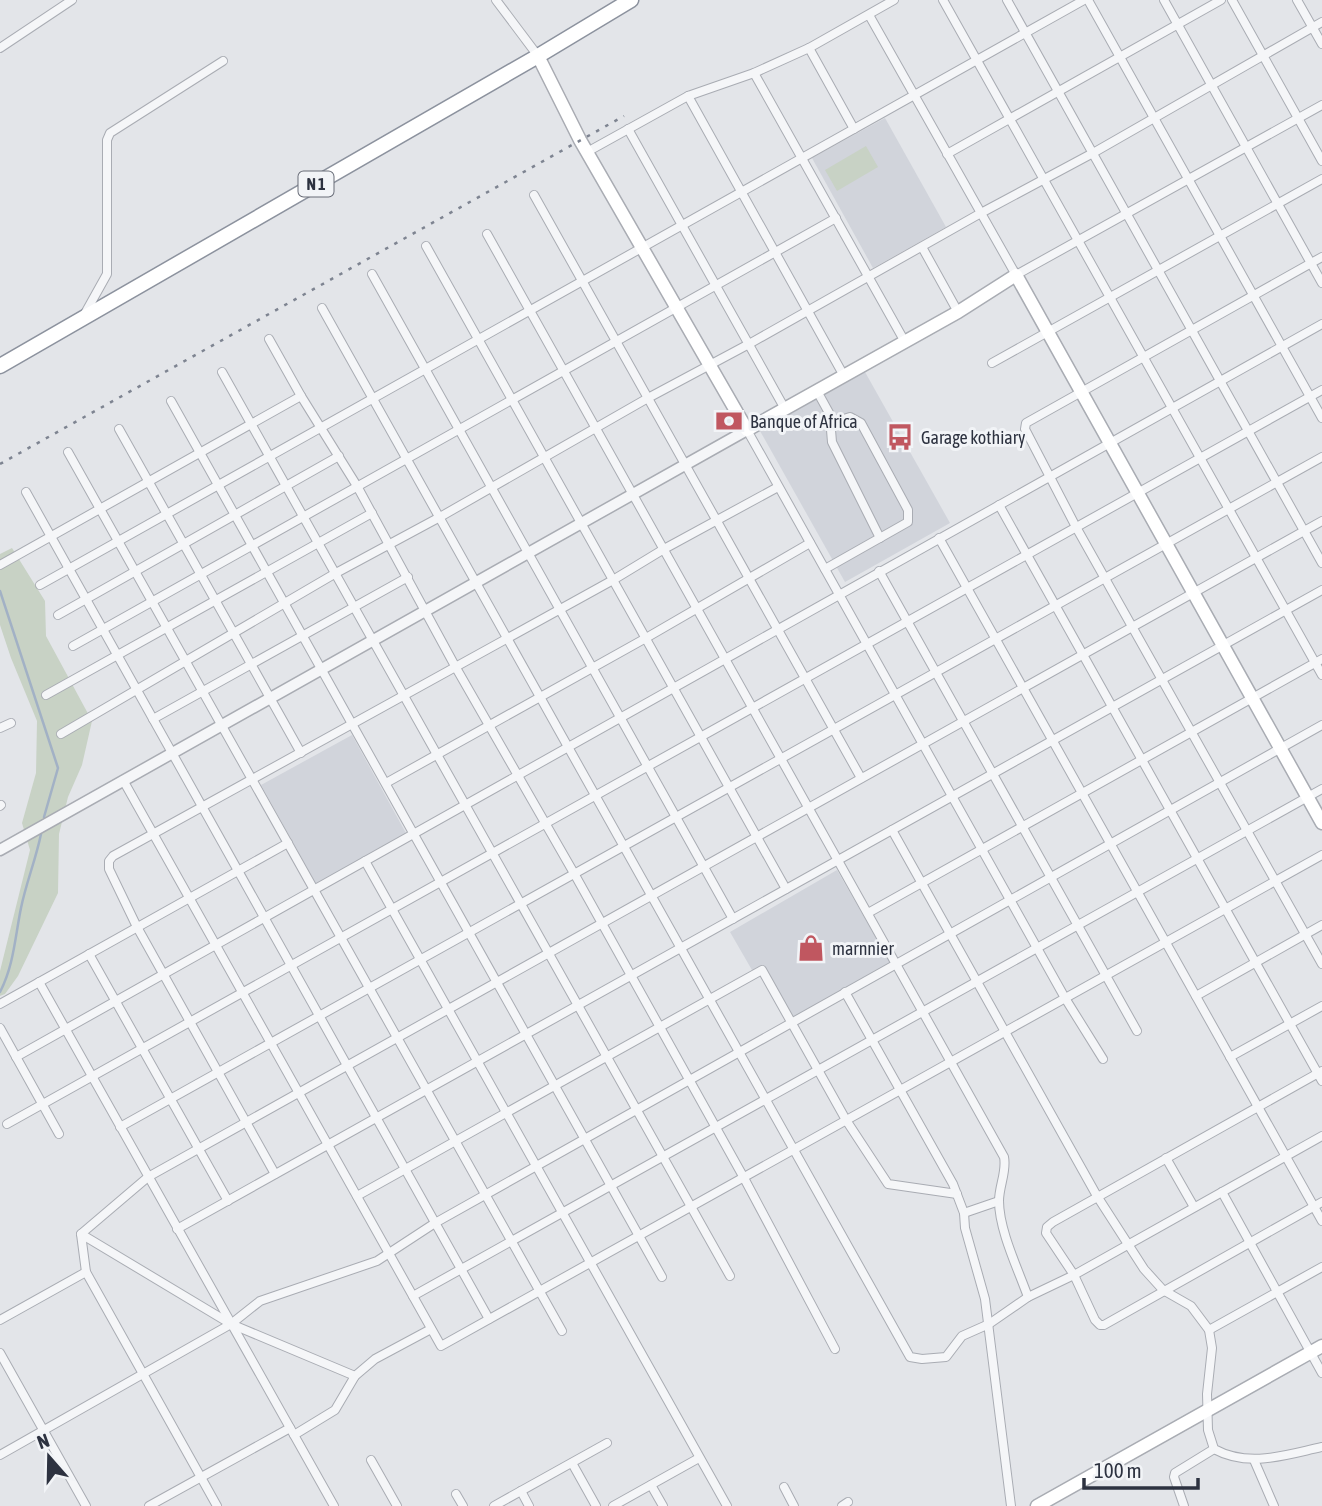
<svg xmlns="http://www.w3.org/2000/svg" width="1322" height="1506" viewBox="0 0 1322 1506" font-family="'Asap Condensed',sans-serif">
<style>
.built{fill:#d1d4db}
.green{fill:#c8d2c5}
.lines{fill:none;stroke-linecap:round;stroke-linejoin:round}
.stream{stroke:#a2b1c5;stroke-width:2.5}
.minor-casing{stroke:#a9acb3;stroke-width:10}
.tertiary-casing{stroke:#a9acb3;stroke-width:13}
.secondary-casing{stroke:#a9acb3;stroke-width:15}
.trunk-casing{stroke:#8c929e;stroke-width:17}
.minor{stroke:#f5f6f8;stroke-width:8}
.tertiary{stroke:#f5f6f8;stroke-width:10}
.secondary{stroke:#fff;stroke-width:12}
.trunk{stroke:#fff;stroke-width:14}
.rail{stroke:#7e8491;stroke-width:2.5;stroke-dasharray:3.5 7;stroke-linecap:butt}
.labels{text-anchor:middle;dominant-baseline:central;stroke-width:6;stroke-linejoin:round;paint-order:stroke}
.shield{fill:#f2f4f7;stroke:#686c77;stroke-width:2}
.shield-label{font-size:16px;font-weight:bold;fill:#2d3240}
.poi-label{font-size:18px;fill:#2d3240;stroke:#f2f4f7;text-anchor:start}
</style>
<rect width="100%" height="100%" fill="#e3e5e9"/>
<g class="built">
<polygon points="885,118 946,227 873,268 812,158"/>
<polygon points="865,372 950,523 845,582 760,431"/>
<polygon points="352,735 407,835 316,884 261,785"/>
<polygon points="837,870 891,964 794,1020 766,972 756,977 730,932"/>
</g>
<g class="green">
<polygon points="866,146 878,167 837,191 825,170"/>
<polygon points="12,548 45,601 46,636 92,721 82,765 68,797 59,834 58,893 18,976 5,994 0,996 0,971 30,850 22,823 36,773 37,721 11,658 0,625 0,554"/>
</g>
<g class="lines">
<g class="stream">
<polyline points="0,591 58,768 44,817"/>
<path d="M0 992C14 965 15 937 21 908 26 883 36 859 41 834"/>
</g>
<defs>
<g id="minor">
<polyline points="496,0 538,56"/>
<polyline points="943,0 1322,675"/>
<polyline points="1007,0 1322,563"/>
<polyline points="1088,0 1322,418"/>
<polyline points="1164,0 1322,283"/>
<polyline points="1232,0 1322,161"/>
<polyline points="1297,0 1322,44"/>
<polyline points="869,15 1016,275 1322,105"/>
<polyline points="0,48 72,0"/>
<polyline points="809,48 854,129"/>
<polyline points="754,73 905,342"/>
<polyline points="688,96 844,376"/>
<polyline points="628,129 785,409"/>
<polyline points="587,152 688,96 754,73 809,48 894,0"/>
<polyline points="947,154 1221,0"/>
<polyline points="534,195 861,778"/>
<path d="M487 234 1004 1157C1007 1171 999 1186 999 1201 999 1230 1018 1269 1028 1297"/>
<polyline points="426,246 786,889"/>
<polyline points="922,247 958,312"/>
<polyline points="1322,257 1026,423 1025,429 1076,527 1322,964"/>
<polyline points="372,274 733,919"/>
<polyline points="322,308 910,1357 922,1359 946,1357 962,1336 989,1324 1028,1297 1074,1275 1322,1136"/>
<polyline points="83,317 107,274 107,140 110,133 223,61"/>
<polyline points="269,339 301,396 357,486 455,666 575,875 744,1178 835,1349"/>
<polyline points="992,363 1322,179"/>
<polyline points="222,372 730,1276"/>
<polyline points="817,391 834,422 831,430 832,442 880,538"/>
<polyline points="171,401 662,1277"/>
<polyline points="119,429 301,753"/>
<polyline points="747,430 1065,998 1103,1059"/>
<polyline points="68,452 562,1331"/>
<polyline points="26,492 489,1319"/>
<polyline points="999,505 1322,1081"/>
<polyline points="939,538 1322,1221"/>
<polyline points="0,565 301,396"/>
<polyline points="825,569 908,522 908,510 861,423 850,417 834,422"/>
<polyline points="879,571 1137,1031"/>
<polyline points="40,585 1084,0"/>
<polyline points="58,615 339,456"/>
<polyline points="73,646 836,218"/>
<polyline points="46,695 372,513"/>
<polyline points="153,719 408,577"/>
<polyline points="0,728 11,723"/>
<polyline points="61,734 336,573 440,517 648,398 749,344 981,213 1093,153 1322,22"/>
<polyline points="123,780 441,1346 1322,855"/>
<polyline points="386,783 646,638 810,543"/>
<polyline points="0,806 1,805"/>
<path d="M892 830 1097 1196 1144 1269 1163 1290 1191 1306 1209 1330 1212 1348 1207 1394 1208 1430 1214 1449C1249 1468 1285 1455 1322 1447"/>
<polyline points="365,861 727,1506"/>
<polyline points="868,913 1322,659"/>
<polyline points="89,954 228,1201"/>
<polyline points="39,982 334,1506"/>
<polyline points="845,992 953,1184 964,1213 965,1228 985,1299 1011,1506"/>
<polyline points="1196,996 1322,925"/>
<polyline points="0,1004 288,843"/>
<polyline points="0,1028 59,1134"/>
<polyline points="16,1057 1322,324"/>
<polyline points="1230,1057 1322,1006"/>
<polyline points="1322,1071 1053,1222 1047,1227 1046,1233 1074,1275 1095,1320 1100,1325 1104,1325 1322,1202"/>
<polyline points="7,1124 1322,390"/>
<polyline points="120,1127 1322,457"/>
<polyline points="1166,1158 1194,1207"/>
<polyline points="275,1174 137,927 109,869 109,861 113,856 613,580 664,549 778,487"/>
<polyline points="1222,1192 1322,1373"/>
<polyline points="357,1196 762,970 846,1120 888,1184 957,1194"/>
<polyline points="964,1213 999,1201"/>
<polyline points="177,1229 1322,590"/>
<polyline points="81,1234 231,1324 355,1376"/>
<polyline points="413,1296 1322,789"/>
<polyline points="0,1320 86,1272"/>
<polyline points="1209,1330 1322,1267"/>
<polyline points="0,1353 86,1506"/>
<polyline points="294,1435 335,1410 355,1376 375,1359 431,1329"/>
<polyline points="0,1455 231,1324 260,1301 377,1261 435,1223 1322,725"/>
<polyline points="371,1460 397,1506"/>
<polyline points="1254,1460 1274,1506"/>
<polyline points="572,1463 596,1506"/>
<polyline points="651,1485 663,1506"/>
<polyline points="784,1487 794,1506"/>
<polyline points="521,1491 529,1506"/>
<polyline points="456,1494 463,1506"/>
<polyline points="149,1506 290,1428"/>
<polyline points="217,1506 86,1272 81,1234 148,1177 1322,521"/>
<polyline points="494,1506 607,1443"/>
<polyline points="613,1506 699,1458"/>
<polyline points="842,1506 848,1502"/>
<polyline points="1184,1506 1174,1477 1175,1473 1214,1449"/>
</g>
<polyline id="tertiary" points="0,850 747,430"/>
<g id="secondary">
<polyline points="538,56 580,140 747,430 958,312 1016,275 1322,823"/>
<polyline points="1037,1506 1322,1346"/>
</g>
<polyline id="trunk" points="0,366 538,56 631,0"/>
</defs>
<use href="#minor" class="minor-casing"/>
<use href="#tertiary" class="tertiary-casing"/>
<use href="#secondary" class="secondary-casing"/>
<use href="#trunk" class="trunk-casing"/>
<use href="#minor" class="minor"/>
<use href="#tertiary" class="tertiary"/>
<use href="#secondary" class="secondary"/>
<use href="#trunk" class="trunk"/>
<polyline class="rail" points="0,464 624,116"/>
</g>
<defs>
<symbol id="bank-bare" viewBox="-9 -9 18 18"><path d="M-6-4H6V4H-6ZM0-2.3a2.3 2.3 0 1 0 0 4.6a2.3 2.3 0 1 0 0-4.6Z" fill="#c05760" stroke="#f2f4f7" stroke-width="2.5" paint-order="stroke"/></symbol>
<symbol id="bus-bare" viewBox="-9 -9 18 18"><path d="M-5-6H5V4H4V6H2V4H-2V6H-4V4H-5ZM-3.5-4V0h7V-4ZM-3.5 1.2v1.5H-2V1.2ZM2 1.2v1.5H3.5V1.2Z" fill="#c05760" stroke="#f2f4f7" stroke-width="2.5" paint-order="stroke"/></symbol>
<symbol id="shop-bare" viewBox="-9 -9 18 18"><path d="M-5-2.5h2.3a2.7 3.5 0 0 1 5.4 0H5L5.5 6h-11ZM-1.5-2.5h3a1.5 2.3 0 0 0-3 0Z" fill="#c05760" stroke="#f2f4f7" stroke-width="2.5" paint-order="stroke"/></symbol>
</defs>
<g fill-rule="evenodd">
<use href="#bank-bare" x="710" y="402" width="38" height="38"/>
<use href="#bus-bare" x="881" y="418" width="38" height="38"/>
<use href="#shop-bare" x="792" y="929" width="38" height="38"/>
</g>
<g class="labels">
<rect class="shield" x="298.5" y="171.5" width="35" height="25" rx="5"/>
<g class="shield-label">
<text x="316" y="184">N 1</text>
</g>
<g class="poi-label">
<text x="750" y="421">Banque of Africa</text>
<text x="921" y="437">Garage kothiary</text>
<text x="832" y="948">marnnier</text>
</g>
</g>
<g transform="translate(49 1457) rotate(340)" stroke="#f2f4f7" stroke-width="5" paint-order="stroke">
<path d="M0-5L12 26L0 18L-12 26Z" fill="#2d3240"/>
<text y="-10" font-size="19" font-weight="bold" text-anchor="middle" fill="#2d3240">N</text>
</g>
<path d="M1084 1478v10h114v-10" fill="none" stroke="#2d3240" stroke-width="3.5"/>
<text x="1094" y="1478" font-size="21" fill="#2d3240" stroke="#f2f4f7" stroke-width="5" paint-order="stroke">100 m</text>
</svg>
